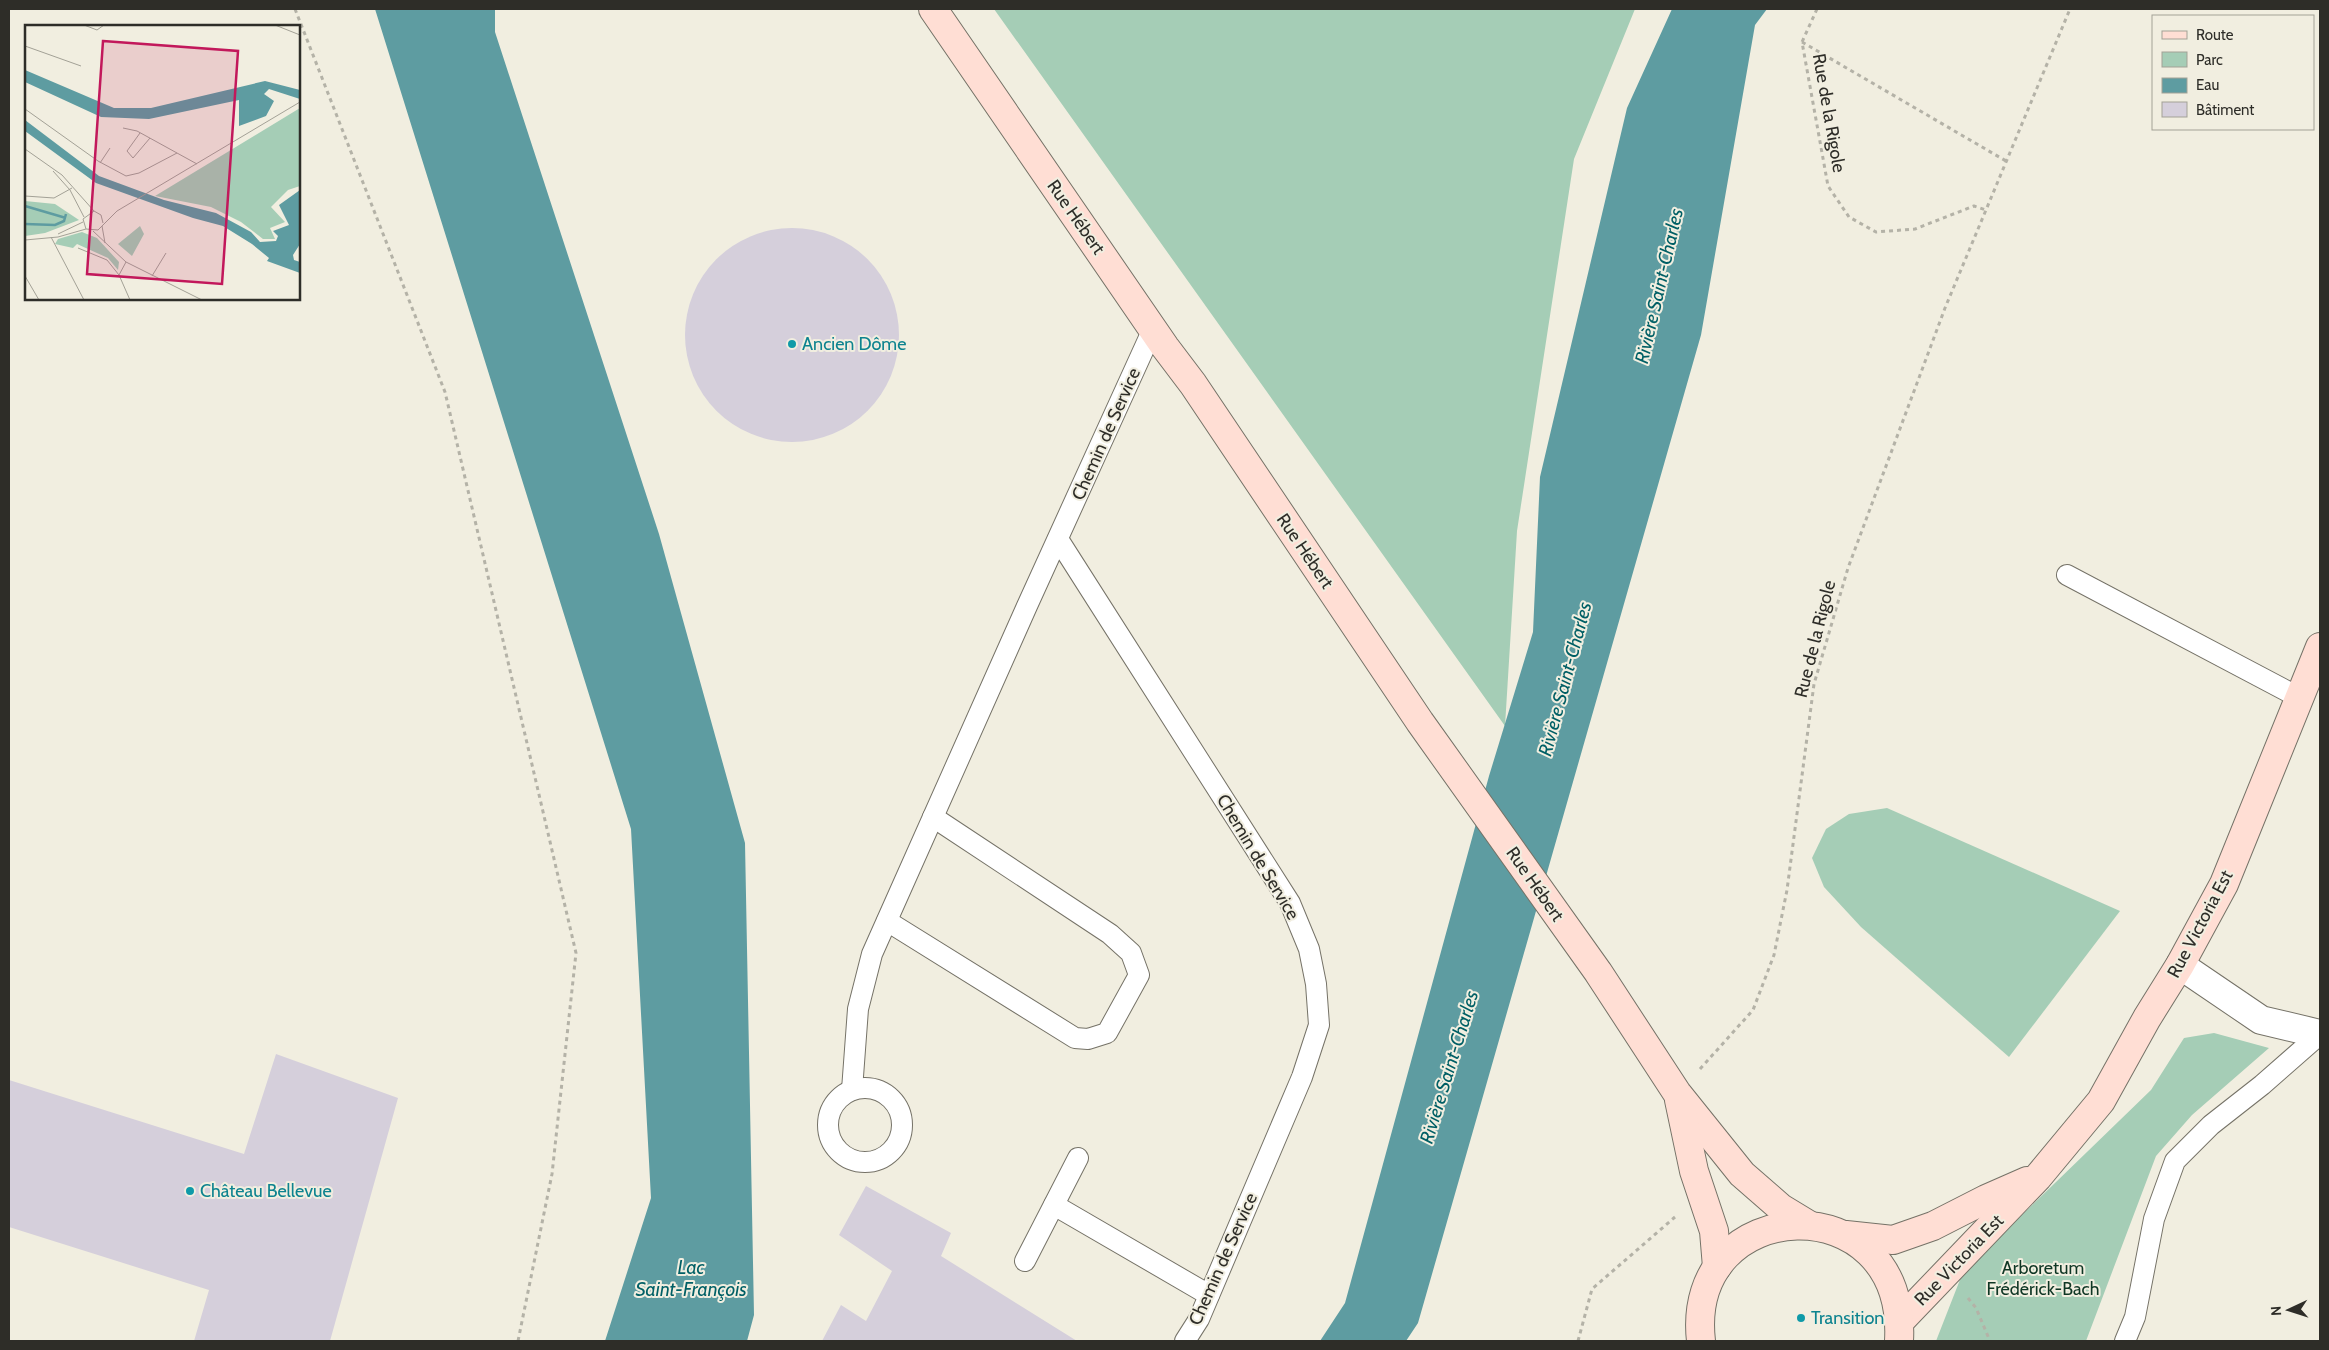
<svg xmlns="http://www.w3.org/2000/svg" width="2329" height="1350" viewBox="0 0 2329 1350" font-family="Cabin,sans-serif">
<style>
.green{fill:#a5cdb6}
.water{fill:#5e9ca1}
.building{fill:#d5cfdb}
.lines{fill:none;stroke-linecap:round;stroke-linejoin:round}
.lane-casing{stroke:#757267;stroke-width:22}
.street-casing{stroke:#757267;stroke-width:30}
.secondary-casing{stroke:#757267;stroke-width:30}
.path{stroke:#b4b2a7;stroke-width:3;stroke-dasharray:4 4;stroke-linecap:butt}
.lane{stroke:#fff;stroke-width:20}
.street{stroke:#fff;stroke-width:28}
.secondary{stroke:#ffded4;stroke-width:28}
.culture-dot{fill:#0f9aa8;stroke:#f1eee0;stroke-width:2}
.labels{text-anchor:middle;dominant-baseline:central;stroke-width:4;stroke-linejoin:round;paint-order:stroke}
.street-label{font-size:18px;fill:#2e2d28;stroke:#f1eee0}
.culture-label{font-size:18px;fill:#0d838f;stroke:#f1eee0;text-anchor:start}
.park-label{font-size:18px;fill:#0e3624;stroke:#f1eee0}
.water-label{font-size:19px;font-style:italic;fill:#005f65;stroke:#f1eee0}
.inset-river{fill:none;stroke:#5e9ca1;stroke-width:2.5}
.inset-road{fill:none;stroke:#a3a196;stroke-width:1}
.view{fill:#c2185b;fill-opacity:0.15;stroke:#c2185b;stroke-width:2.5}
.inset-edge{fill:none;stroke:#2e2d28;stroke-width:2.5}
</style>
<rect width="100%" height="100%" fill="#f1eee0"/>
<g class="green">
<polygon points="994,9 1635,9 1574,159 1517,531 1505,726"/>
<polygon points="1887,808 2120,911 2009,1057 1861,927 1824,887 1812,858 1826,829 1849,814"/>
<polygon points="2214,1033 2269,1048 2192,1115 2156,1156 2086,1341 1936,1341 1963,1272 2151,1090 2184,1038"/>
</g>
<g class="water">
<polygon points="375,9 495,9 495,32 659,534 745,843 754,1315 747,1341 605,1341 651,1198 631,829"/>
<polygon points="1672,9 1767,9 1755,25 1701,335 1418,1323 1406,1341 1320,1341 1345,1303 1489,776 1533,632 1540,477 1627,108"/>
</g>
<g class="building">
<circle cx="792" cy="335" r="107"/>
<polygon points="276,1054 398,1098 330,1341 194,1341 209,1290 9,1227 9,1080 244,1154"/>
<polygon points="866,1186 951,1233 941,1256 1077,1341 822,1341 841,1305 866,1321 892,1271 839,1235"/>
</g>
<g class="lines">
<defs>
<g id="lane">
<polyline points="1058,539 1290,903 1309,949 1316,984 1319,1025 1302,1077 1199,1319 1185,1341"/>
<polyline points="2067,575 2300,698"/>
<polyline points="887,921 1075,1038 1088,1039 1107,1033 1139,975 1131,953 1110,934 933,817"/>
<circle cx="865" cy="1125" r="37"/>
<polyline points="852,1090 858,1009 872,954 1027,606 1153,329"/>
<polyline points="1054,1205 1209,1295"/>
<polyline points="1025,1261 1078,1158"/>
<polyline points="2125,1341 2135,1317 2154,1219 2175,1161 2211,1125 2262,1085 2319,1035"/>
</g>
<polyline id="street" points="2180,965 2261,1020 2320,1034"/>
<g id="secondary">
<polyline points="933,9 1165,347 1193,384 1420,722 1598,972 1677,1093 1742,1174 1781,1208 1809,1225"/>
<polyline points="1679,1100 1694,1171 1714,1231 1717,1267"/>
<polyline points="1846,1235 1893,1240 1933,1226 1986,1199 2027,1181"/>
<polyline points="1900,1321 2038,1177 2101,1101 2147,1018 2180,965 2224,884 2320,647"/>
<path d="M1701 1341C1684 1192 1908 1182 1899 1341"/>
</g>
</defs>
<use href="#lane" class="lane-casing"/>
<use href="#street" class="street-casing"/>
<use href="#secondary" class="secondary-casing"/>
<g class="path">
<polyline points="295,9 445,392 576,953 552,1174 518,1341"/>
<polyline points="1817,9 1802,42 1828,186 1849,217 1876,232 1915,229 1974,206 1986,210"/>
<polyline points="1802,42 2006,161"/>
<polyline points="1700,1069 1753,1010 1774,955 1787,890 1814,684 1848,568 1945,308 2070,9"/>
<polyline points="1968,1298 1976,1308 1990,1341"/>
<polyline points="1578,1341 1592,1289 1675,1217"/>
</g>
<use href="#lane" class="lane"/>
<use href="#street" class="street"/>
<use href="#secondary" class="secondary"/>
</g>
<g class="culture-dot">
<circle cx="792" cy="344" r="5"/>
<circle cx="190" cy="1191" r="5"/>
<circle cx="1801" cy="1318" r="5"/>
</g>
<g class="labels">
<g class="street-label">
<text transform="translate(1829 113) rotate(80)">Rue de la Rigole</text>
<text transform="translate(1076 217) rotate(55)">Rue Hébert</text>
<text transform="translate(1106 434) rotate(-66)">Chemin de Service</text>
<text transform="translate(1305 551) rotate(56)">Rue Hébert</text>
<text transform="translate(1815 639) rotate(-76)">Rue de la Rigole</text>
<text transform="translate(1258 857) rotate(59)">Chemin de Service</text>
<text transform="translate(1535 884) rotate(55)">Rue Hébert</text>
<text transform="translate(2200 924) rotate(-62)">Rue Victoria Est</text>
<text transform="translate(1223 1259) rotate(-66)">Chemin de Service</text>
<text transform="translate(1959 1260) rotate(-46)">Rue Victoria Est</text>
</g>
<g class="culture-label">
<text x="802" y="344">Ancien Dôme</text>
<text x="200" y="1191">Château Bellevue</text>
<text x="1811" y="1318">Transition</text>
</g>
<g class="park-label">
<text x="2043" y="1268">Arboretum<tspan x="2043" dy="21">Frédérick-Bach</tspan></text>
</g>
<g class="water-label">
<text transform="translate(1659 286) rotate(-77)">Rivière Saint-Charles</text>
<text transform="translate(1565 679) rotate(-75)">Rivière Saint-Charles</text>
<text transform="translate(1449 1067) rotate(-73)">Rivière Saint-Charles</text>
<text x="691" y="1267">Lac<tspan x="691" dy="22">Saint-François</tspan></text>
</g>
</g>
<g transform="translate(25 25)">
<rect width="275" height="275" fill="#f1eee0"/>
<path d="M275 83V161L263 165 246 182 260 197 245 203 250 214H238L216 197 186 182 130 171ZM0 176 30 179 54 195 20 208 0 211ZM115 201 119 209 107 231 93 219ZM57 207 72 213 94 237 93 245 83 233 52 219 48 223 30 219 33 214Z" fill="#a5cdb6"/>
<path d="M0 45 89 83H126L240 56 275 65V74L244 64 239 69 249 76 241 91 214 101V75L124 94 76 92 0 57ZM0 95 74 151 139 175 191 188 226 207 235 217 251 216 253 211 248 206 264 200 254 180 275 165V219L268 230 269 235 275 237V248L242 236 244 233 227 219 198 201 168 193 71 158 0 106Z" fill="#5e9ca1"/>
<path class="inset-river" d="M0 181 41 193M0 199 30 200 39 196 41 189"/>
<path class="inset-road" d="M59 0 72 5 79 0M250 0 275 10M0 21 56 41M0 84 73 136 101 151 114 148 152 128M98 103 112 106 172 139M115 108 102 126 108 133 125 113M0 124 37 150 69 186M75 138 85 123M28 146 45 165 59 192M0 171 29 173 47 163M78 198 76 190 69 186 58 194 61 204 73 205 92 186 275 77M77 201 80 218M68 206 101 237 177 275M33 209 58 197M26 212 59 275M0 215 33 212 61 204M53 223 82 235 94 250M101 237 94 250 105 275M0 251 14 275M127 251 141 228"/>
<path class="view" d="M78 16 213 26 197 259 62 249Z"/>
<rect width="275" height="275" class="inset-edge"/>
</g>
<rect width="2329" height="1350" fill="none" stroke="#2e2d28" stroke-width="20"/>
<rect x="2152" y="15" width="162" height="115" fill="#f1eee0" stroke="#a3a196"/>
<rect x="2162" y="31" width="25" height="8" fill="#ffded4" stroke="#a3a196"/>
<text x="2196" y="40" font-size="15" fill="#2e2d28">Route</text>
<rect x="2162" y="52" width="25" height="15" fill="#a5cdb6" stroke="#a3a196"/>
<text x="2196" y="65" font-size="15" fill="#2e2d28">Parc</text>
<rect x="2162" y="78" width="25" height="15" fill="#5e9ca1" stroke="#a3a196"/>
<text x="2196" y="90" font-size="15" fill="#2e2d28">Eau</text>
<rect x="2162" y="102" width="25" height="15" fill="#d5cfdb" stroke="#a3a196"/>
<text x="2196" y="115" font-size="15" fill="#2e2d28">Bâtiment</text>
<g transform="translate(2289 1310) rotate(266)" stroke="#f1eee0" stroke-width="4" paint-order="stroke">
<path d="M0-4L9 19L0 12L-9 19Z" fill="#2e2d28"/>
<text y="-8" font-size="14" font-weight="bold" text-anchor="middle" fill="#2e2d28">N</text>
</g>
</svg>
